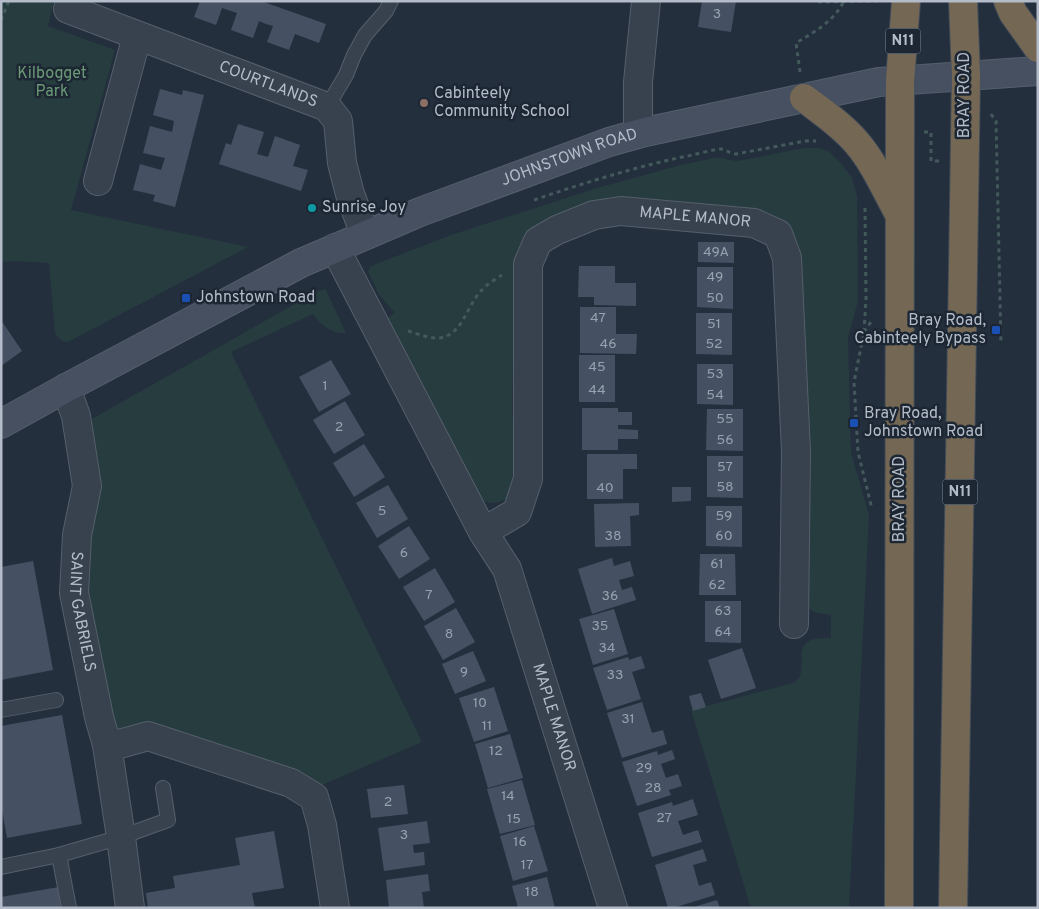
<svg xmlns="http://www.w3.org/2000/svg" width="1039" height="909" viewBox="0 0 1039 909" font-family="Overpass,sans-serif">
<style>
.green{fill:#263c3f}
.building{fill:#455162}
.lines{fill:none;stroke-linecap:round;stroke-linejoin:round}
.lane-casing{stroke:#565f6c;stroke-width:16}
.street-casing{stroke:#565f6c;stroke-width:30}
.secondary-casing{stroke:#565f6c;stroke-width:30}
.highway-casing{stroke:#434c59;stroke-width:30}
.path{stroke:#44595c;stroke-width:3;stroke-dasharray:4 4;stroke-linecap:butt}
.lane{stroke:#38414e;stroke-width:14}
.street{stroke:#38414e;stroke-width:28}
.secondary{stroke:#465061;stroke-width:28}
.highway{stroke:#746855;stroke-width:28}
.education-dot{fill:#8d6e63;stroke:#1d2633;stroke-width:2}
.culture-dot{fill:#0f9aa8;stroke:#1d2633;stroke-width:2}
.transit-dot{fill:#1a4fb4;stroke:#1d2633;stroke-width:2}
.labels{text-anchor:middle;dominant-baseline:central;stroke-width:5;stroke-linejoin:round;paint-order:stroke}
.number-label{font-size:14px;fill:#98a1af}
.shield{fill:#1d2633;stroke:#878f9c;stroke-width:1}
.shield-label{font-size:15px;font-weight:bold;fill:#b4bcc9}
.park-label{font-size:16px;fill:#6b9a76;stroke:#1d2633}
.street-label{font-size:16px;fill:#b4bcc9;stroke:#1d2633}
.poi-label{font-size:16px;fill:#b4bcc9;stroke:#1d2633;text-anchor:start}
</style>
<rect width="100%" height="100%" fill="#242f3e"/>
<g class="green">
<path d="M1 1H54L48 26 115 50 71 210 248 247 68 342C61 342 59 338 55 333L49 263 14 261 1 262Z"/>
<path d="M804 148H818L828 151 841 163 852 178 857 196 858 301 848 337 851 453 869 515 849 908H751L691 710 790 684C792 683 795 682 797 680 808 669 793 648 811 640 817 638 824 638 831 638V615C820 613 811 614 805 603L808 449 766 220 767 214 603 200 545 221 524 237 518 249 515 267 512 412 522 476C512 493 506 508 482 501L384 319 395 313 379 295 368 271 370 267 376 264 451 235 597 188 681 165 713 158H721L730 160 738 161Z"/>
<path d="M324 289 326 290 346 333C332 335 320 324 313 314L231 352 422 742 310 790 114 727 83 569 90 420 316 292Z"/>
</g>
<g class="building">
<polygon points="200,1 261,1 326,24 319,43 295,34 289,50 267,42 273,26 266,24 259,21 253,38 231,30 237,13 222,8 216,25 194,17"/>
<polygon points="702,1 736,1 731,32 698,27"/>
<polygon points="160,89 182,95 183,90 204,95 175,207 153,201 155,195 133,190 140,164 161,170 165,158 143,153 150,126 172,132 173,127 174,121 153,115"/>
<polygon points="238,124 264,132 257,154 268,157 275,136 300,145 293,166 308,170 301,191 219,164 226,143 231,145"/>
<polygon points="698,242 734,242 734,263 698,262"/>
<polygon points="579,266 615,266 615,283 636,283 636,306 594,305 594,297 578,297"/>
<polygon points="697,267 733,267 733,309 697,307"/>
<polygon points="580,307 616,307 616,334 637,334 636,354 580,353"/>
<polygon points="696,313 732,313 732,355 696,354"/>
<polygon points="1,320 22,351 1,366"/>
<rect x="579" y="355" width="36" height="47"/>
<polygon points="331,360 351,394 319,412 299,377"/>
<polygon points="697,364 733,364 733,405 697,404"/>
<polygon points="345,401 365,435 334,454 313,420"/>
<polygon points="582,408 618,408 618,412 632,412 632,425 618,425 618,429 638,430 638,439 618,439 618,450 582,450"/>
<polygon points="707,409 743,409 743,451 706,450"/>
<polygon points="364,444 385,477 354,497 333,463"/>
<polygon points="587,454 637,454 637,469 623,469 623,499 587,499"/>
<polygon points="707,456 743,456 743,498 707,497"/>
<polygon points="388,485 408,519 377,538 356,503"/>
<polygon points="672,487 691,487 691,501 672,502"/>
<polygon points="639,503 639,515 630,516 631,546 595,547 594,504"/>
<polygon points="706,506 742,506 742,547 706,546"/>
<polygon points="409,526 430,559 399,579 378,546"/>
<polygon points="700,554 735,554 736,595 699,595"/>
<polygon points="612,558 614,566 630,561 634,576 619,580 622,590 632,587 636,600 592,614 578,569"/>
<polygon points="33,561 53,670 1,680 1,567"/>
<polygon points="435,568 455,602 424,621 403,587"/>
<polygon points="705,601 741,601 741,643 705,642"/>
<polygon points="456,608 475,642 443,660 424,626"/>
<polygon points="614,609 628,654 593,665 579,619"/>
<polygon points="742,648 756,688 721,699 708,660"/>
<polygon points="473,651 486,681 455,694 442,664"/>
<polygon points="641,656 645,668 632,672 641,699 607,710 593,668 628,657 629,660"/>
<polygon points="494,687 508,731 474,742 459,698"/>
<polygon points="701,693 706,707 693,711 689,696"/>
<polygon points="642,702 652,733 663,730 667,744 622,758 607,713"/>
<polygon points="62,715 82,824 7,838 1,805 1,726"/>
<polygon points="510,734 523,778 488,788 475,744"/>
<polygon points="672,750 675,759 661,764 666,778 678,774 682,786 669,790 671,795 637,806 622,762 657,751 658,755"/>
<polygon points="522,780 535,825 500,834 487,789"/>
<polygon points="404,785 408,814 371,818 367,789"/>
<polygon points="693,799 698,815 678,821 683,835 698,830 702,842 652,857 638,813 672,802 673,806"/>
<polygon points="427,821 430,843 413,845 414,853 424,852 425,865 384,871 378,828"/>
<polygon points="534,826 548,871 513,881 500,836"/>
<polygon points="274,831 284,888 252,893 255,908 148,908 146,893 175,888 173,876 240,865 235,838"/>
<polygon points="703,849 707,861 693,865 699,886 711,882 715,895 673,908 668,908 655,865"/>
<polygon points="428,874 430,891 422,892 424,908 389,908 386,880"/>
<polygon points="547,877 555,908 518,908 512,886"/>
<polygon points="59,887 63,908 1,908 1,897"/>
<polygon points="717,900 720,908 694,908 694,907"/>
</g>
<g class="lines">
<defs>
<g id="lane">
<polyline points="327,107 346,75 354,55 365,35 386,11 391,1"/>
<polyline points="1,710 56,700"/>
<polyline points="59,855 69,908"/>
<polyline points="1,867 59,855 121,837 168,820 163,788"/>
</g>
<g id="street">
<path id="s1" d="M68 9 327 107 338 121 342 163 350 194 365 235"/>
<polyline points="638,134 638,82 646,1"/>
<polyline points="98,181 137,36"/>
<path id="s2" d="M335 248 483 532 507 569 613 908"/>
<path id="s3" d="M66 388 76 416 87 486 77 535 74 593 99 717 107 745 121 837 130 908"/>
<path id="s4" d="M483 532 517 512 528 479V264L538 241 557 230 594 215 621 211 754 223 778 234 787 258 796 452 794 624"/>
<polyline points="107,745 123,743 148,736 291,783 314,797 322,825 335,908"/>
</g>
<g id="secondary">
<path id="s5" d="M1 424 66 388 301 263 420 212 609 142 645 132 879 82 1038 71"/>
</g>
<g id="highway">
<polyline points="1008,1 1013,13 1038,48"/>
<path d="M804 98C822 112 842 125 857 143 875 164 886 191 899 214"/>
<polyline points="899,908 900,81 906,1"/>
<polyline points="953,908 966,76 963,1"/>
</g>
</defs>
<use href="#lane" class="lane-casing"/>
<use href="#street" class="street-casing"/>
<use href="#secondary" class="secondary-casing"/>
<use href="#highway" class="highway-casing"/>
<g class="path">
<polyline points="818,1 820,2 878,1"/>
<polyline points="1,20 9,1"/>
<path d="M800 72 796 43C816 31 833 22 844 1"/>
<polyline points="991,114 996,121 1001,344"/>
<polyline points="924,132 931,132 931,161 939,161"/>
<path d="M534 200C584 183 635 167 687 156 694 155 714 149 721 149 726 150 730 153 736 154L805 141H816"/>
<polyline points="865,208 866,298 864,332 854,382 858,452 872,509"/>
<path d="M408 331C418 334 428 338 438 338 462 337 467 305 481 291 486 285 495 279 502 275"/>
<polyline points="864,332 873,319"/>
</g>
<use href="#lane" class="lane"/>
<use href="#street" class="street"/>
<use href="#secondary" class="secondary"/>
<use href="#highway" class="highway"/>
</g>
<circle class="education-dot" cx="424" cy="103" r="5"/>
<circle class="culture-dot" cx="312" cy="208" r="5"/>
<g class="transit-dot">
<rect x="181" y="293" width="10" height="10" rx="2.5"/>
<rect x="991" y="325" width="10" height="10" rx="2.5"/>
<rect x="849" y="418" width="10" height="10" rx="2.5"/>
</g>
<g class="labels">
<g class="number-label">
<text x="717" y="14">3</text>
<text x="716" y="252">49A</text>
<text x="715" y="277">49</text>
<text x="715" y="298">50</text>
<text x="598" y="318">47</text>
<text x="714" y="324">51</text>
<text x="608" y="344">46</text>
<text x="714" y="344">52</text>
<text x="597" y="367">45</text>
<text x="715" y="374">53</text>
<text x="325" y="386">1</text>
<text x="597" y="390">44</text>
<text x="715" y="395">54</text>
<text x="725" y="419">55</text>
<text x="339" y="427">2</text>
<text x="725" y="440">56</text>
<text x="725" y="467">57</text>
<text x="725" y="487">58</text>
<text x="605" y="488">40</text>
<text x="382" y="511">5</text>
<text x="724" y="516">59</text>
<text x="613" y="536">38</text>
<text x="724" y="536">60</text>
<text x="404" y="553">6</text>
<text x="717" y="564">61</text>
<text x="717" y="585">62</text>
<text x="429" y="595">7</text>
<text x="610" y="596">36</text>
<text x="723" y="611">63</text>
<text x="600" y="626">35</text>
<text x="723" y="632">64</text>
<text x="449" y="634">8</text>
<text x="607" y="648">34</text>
<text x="464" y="672">9</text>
<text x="615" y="675">33</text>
<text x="480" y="703">10</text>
<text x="628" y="719">31</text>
<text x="487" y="726">11</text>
<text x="496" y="751">12</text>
<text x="644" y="768">29</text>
<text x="653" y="788">28</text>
<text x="508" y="796">14</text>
<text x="388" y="802">2</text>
<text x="664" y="818">27</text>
<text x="514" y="819">15</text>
<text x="404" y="835">3</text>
<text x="520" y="842">16</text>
<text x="527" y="865">17</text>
<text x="532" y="892">18</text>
</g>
<g class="shield">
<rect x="885.5" y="28.5" width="35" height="25" rx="4"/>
<rect x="942.5" y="479.5" width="35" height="25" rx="4"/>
</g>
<g class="shield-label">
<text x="903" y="41">N11</text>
<text x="960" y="492">N11</text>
</g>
<g class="park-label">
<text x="52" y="74">Kilbogget<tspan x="52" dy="18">Park</tspan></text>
</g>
<g class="street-label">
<text stroke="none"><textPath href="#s1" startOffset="214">COURTLANDS</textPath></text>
<text transform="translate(965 95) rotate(-90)">BRAY ROAD</text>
<text stroke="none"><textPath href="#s5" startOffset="629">JOHNSTOWN ROAD</textPath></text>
<text stroke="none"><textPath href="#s4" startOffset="478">MAPLE MANOR</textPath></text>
<text transform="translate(900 499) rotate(-90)">BRAY ROAD</text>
<text stroke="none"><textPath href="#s3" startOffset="228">SAINT GABRIELS</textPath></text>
<text stroke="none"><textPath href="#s2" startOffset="520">MAPLE MANOR</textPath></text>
</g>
<g class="poi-label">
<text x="434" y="94">Cabinteely<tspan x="434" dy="18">Community School</tspan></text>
<text x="322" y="208">Sunrise Joy</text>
<text x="196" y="298">Johnstown Road</text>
<text x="986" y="321" text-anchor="end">Bray Road,<tspan x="986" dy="18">Cabinteely Bypass</tspan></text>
<text x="864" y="414">Bray Road,<tspan x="864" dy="18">Johnstown Road</tspan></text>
</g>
</g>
<rect width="1039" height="909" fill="none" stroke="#b4bcc9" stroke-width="5"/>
</svg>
